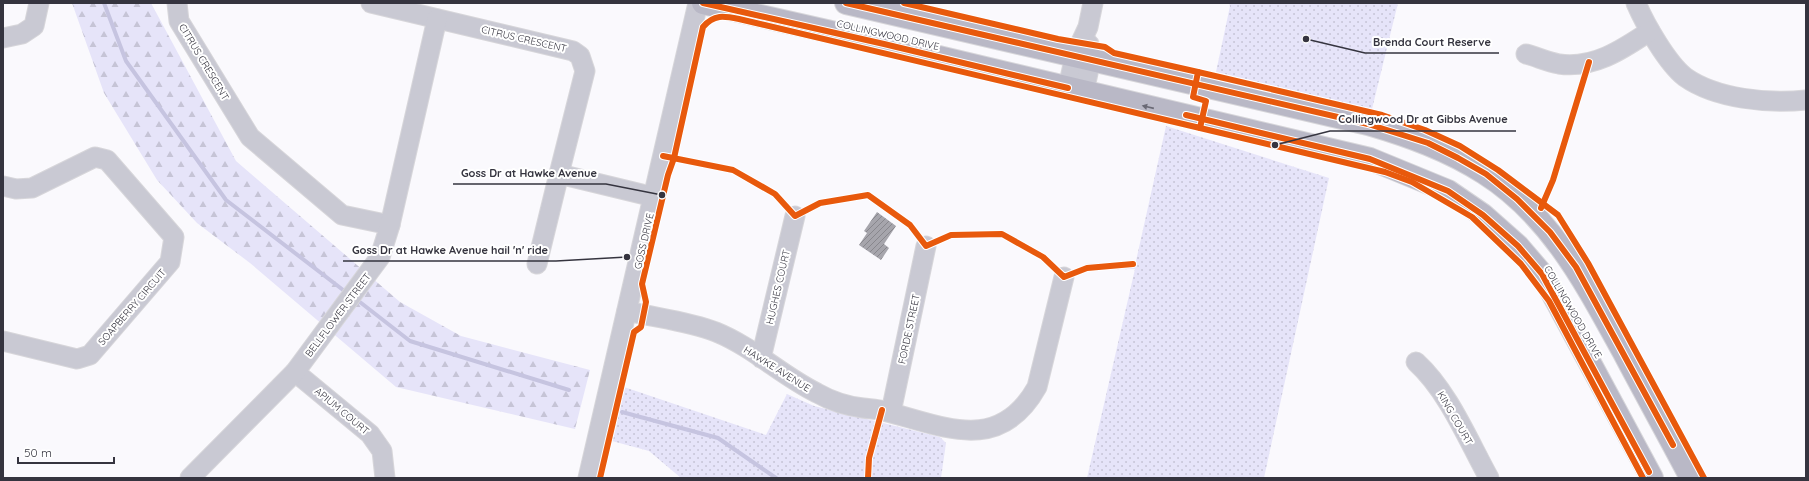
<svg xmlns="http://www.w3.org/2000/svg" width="1809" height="481" viewBox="0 0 1809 481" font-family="Quicksand,sans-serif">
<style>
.forest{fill:url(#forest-firs)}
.park{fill:url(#park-dots)}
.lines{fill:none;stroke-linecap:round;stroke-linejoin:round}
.stream{stroke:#c6c4e0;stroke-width:4}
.building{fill:url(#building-hatch)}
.minor-casing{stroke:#d7d6da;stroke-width:21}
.major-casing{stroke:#d7d6da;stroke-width:24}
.minor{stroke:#c9c9d3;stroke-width:19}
.major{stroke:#b9b8c6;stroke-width:22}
.cycleway-casing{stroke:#fff;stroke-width:8}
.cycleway{stroke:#e8590c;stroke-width:6}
.oneway{fill:#6a6975}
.labels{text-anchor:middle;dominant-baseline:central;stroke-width:4;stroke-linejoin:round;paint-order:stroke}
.street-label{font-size:10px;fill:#35343f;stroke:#fff}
.leader{fill:none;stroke:#35343f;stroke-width:1.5}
.callout-dot{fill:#35343f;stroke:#fff;stroke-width:1.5}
.callout-label{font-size:11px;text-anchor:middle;font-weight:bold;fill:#35343f;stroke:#fff;stroke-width:4;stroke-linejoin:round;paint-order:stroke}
</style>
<defs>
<pattern id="forest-firs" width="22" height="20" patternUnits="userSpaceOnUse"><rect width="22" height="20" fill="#e6e4f9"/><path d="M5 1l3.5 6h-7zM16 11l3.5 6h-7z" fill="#c6c4d6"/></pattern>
<pattern id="park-dots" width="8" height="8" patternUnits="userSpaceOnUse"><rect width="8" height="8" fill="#e6e4f9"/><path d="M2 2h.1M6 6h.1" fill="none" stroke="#c6c4d6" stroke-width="1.8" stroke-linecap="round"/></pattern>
<pattern id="building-hatch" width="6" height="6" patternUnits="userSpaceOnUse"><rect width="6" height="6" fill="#a6a5ac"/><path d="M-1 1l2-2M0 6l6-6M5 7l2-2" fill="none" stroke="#88878d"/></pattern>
</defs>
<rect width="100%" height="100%" fill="#faf9fd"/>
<polygon class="forest" points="72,3 151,3 236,161 400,302 461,336 590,370 575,429 396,387 250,263 197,223 157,180 104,93"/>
<g class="park">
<polygon points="1229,3 1398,3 1372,109 1216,72 1230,6"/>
<polygon points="1166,126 1329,178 1264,478 1087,478 1135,269 1089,270 1085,264 1136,261"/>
<polygon points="624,387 766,435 787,394 814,406 940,437 946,443 941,478 681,478 649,451 612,441"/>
</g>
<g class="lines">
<g class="stream">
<polyline points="104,3 126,61 226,200 347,293"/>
<polyline points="356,299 410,341 569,390"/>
<polyline points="622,412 718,438 776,478"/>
</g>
</g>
<polygon class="building" points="877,212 896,226 884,244 889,248 881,260 859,245 867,233 864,231"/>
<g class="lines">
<defs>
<g id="minor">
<polyline points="177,3 179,21 250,137 342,215 390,225"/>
<polyline points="371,3 573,51 580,56 585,71 559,174 654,197"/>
<path d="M1636 3C1645 24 1667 63 1685 77 1716 99 1769 104 1806 100"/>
<polyline points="3,38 22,34 34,26 39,3"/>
<path d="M1526 54C1537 57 1548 62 1559 64 1594 69 1623 49 1650 31"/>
<polyline points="1068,88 1075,55 1088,27 1093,3"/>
<polyline points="1084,92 1091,59 1089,44"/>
<polyline points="3,186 16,189 32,188 95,157 107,160 174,237 170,262 90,355 77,359 3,341"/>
<polyline points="537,264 559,174"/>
<path d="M627 311C656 318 688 321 716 332 753 347 782 376 817 393 831 401 847 406 863 408 870 409 877 409 884 411 943 426 999 455 1037 387L1064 277"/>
<polyline points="761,358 795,216"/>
<path d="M1416 362C1448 391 1468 440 1489 478"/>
<polyline points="295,372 370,434 382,451 385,478"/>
<polyline points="891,412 926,246"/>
<polyline points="190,478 295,372 380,257 390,225 437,19"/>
<polyline points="588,478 698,3"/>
</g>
<g id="major">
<polyline points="703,3 884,44 1370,159 1448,191 1483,215 1518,246 1542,274 1652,478"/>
<path d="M846 3 1368 124C1409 136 1448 150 1484 173 1552 216 1587 286 1624 353 1646 395 1669 436 1691 478"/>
</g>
</defs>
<use href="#minor" class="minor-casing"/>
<use href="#major" class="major-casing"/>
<use href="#minor" class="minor"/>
<use href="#major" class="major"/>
<defs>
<g id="cycleway">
<polyline points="703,3 884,44 1068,88"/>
<polyline points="846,3 1368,124 1428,143 1458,158 1486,174 1517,199 1550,232 1576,267 1673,445"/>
<polyline points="1198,72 1382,115 1425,130 1460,146 1498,170 1558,215 1588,263 1704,478"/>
<polyline points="1186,115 1370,159 1448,191 1483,215 1518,246 1542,274 1649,472"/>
<polyline points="1200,128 1385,172 1412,182 1472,217 1521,264 1549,301 1643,478"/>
<polyline points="663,156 733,170 775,194 795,216 820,203 868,195 910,225 926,246 951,235 1002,234 1043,257 1064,277 1087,268 1133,264"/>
<polyline points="1541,208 1553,180 1589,62"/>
<path d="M600 478 634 332 641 327 646 302 642 284 668 175 674 158 703 27C714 14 724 16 739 19L1200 128 1206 101 1193 97 1198 72 1114 53 1105 47 1058 39 904 3"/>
<polyline points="868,478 869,458 882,410"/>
</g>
</defs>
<use href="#cycleway" class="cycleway-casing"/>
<use href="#cycleway" class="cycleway"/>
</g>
<defs><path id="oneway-solid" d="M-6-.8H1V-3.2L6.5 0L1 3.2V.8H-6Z"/></defs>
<use class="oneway" href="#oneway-solid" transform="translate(1148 107) rotate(-167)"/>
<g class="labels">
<g class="street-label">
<text transform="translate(888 35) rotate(13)">COLLINGWOOD DRIVE</text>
<text transform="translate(524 39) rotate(13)">CITRUS CRESCENT</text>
<text transform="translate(204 62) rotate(59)">CITRUS CRESCENT</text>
<text transform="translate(644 241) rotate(-77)">GOSS DRIVE</text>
<text transform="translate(778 287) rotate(-77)">HUGHES COURT</text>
<text transform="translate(132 307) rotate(-49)">SOAPBERRY CIRCUIT</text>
<text transform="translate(1573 312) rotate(60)">COLLINGWOOD DRIVE</text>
<text transform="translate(338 315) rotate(-53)">BELLFLOWER STREET</text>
<text transform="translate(909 329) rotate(-78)">FORDE STREET</text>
<text transform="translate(777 369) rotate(32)">HAWKE AVENUE</text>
<text transform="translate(342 411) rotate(40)">APIUM COURT</text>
<text transform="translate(1455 418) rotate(60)">KING COURT</text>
</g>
</g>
<path class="leader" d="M1306 39L1365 53H1499M1275 145L1330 131H1516M662 195L606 184H453M627 257L556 261H343"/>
<g class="callout-dot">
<circle cx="1306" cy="39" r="4"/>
<circle cx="1275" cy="145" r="4"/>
<circle cx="662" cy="195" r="4"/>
<circle cx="627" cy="257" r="4"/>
</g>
<g class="callout-label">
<text x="1432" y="46">Brenda Court Reserve</text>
<text x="1423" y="123">Collingwood Dr at Gibbs Avenue</text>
<text x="529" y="177">Goss Dr at Hawke Avenue</text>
<text x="450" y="254">Goss Dr at Hawke Avenue hail 'n' ride</text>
</g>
<rect width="1809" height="481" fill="none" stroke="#35343f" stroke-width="8"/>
<path d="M18 457v6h96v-6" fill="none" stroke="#35343f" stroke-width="2"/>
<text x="24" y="457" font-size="12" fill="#35343f" stroke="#ffffff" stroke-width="3" paint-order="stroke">50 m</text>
</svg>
